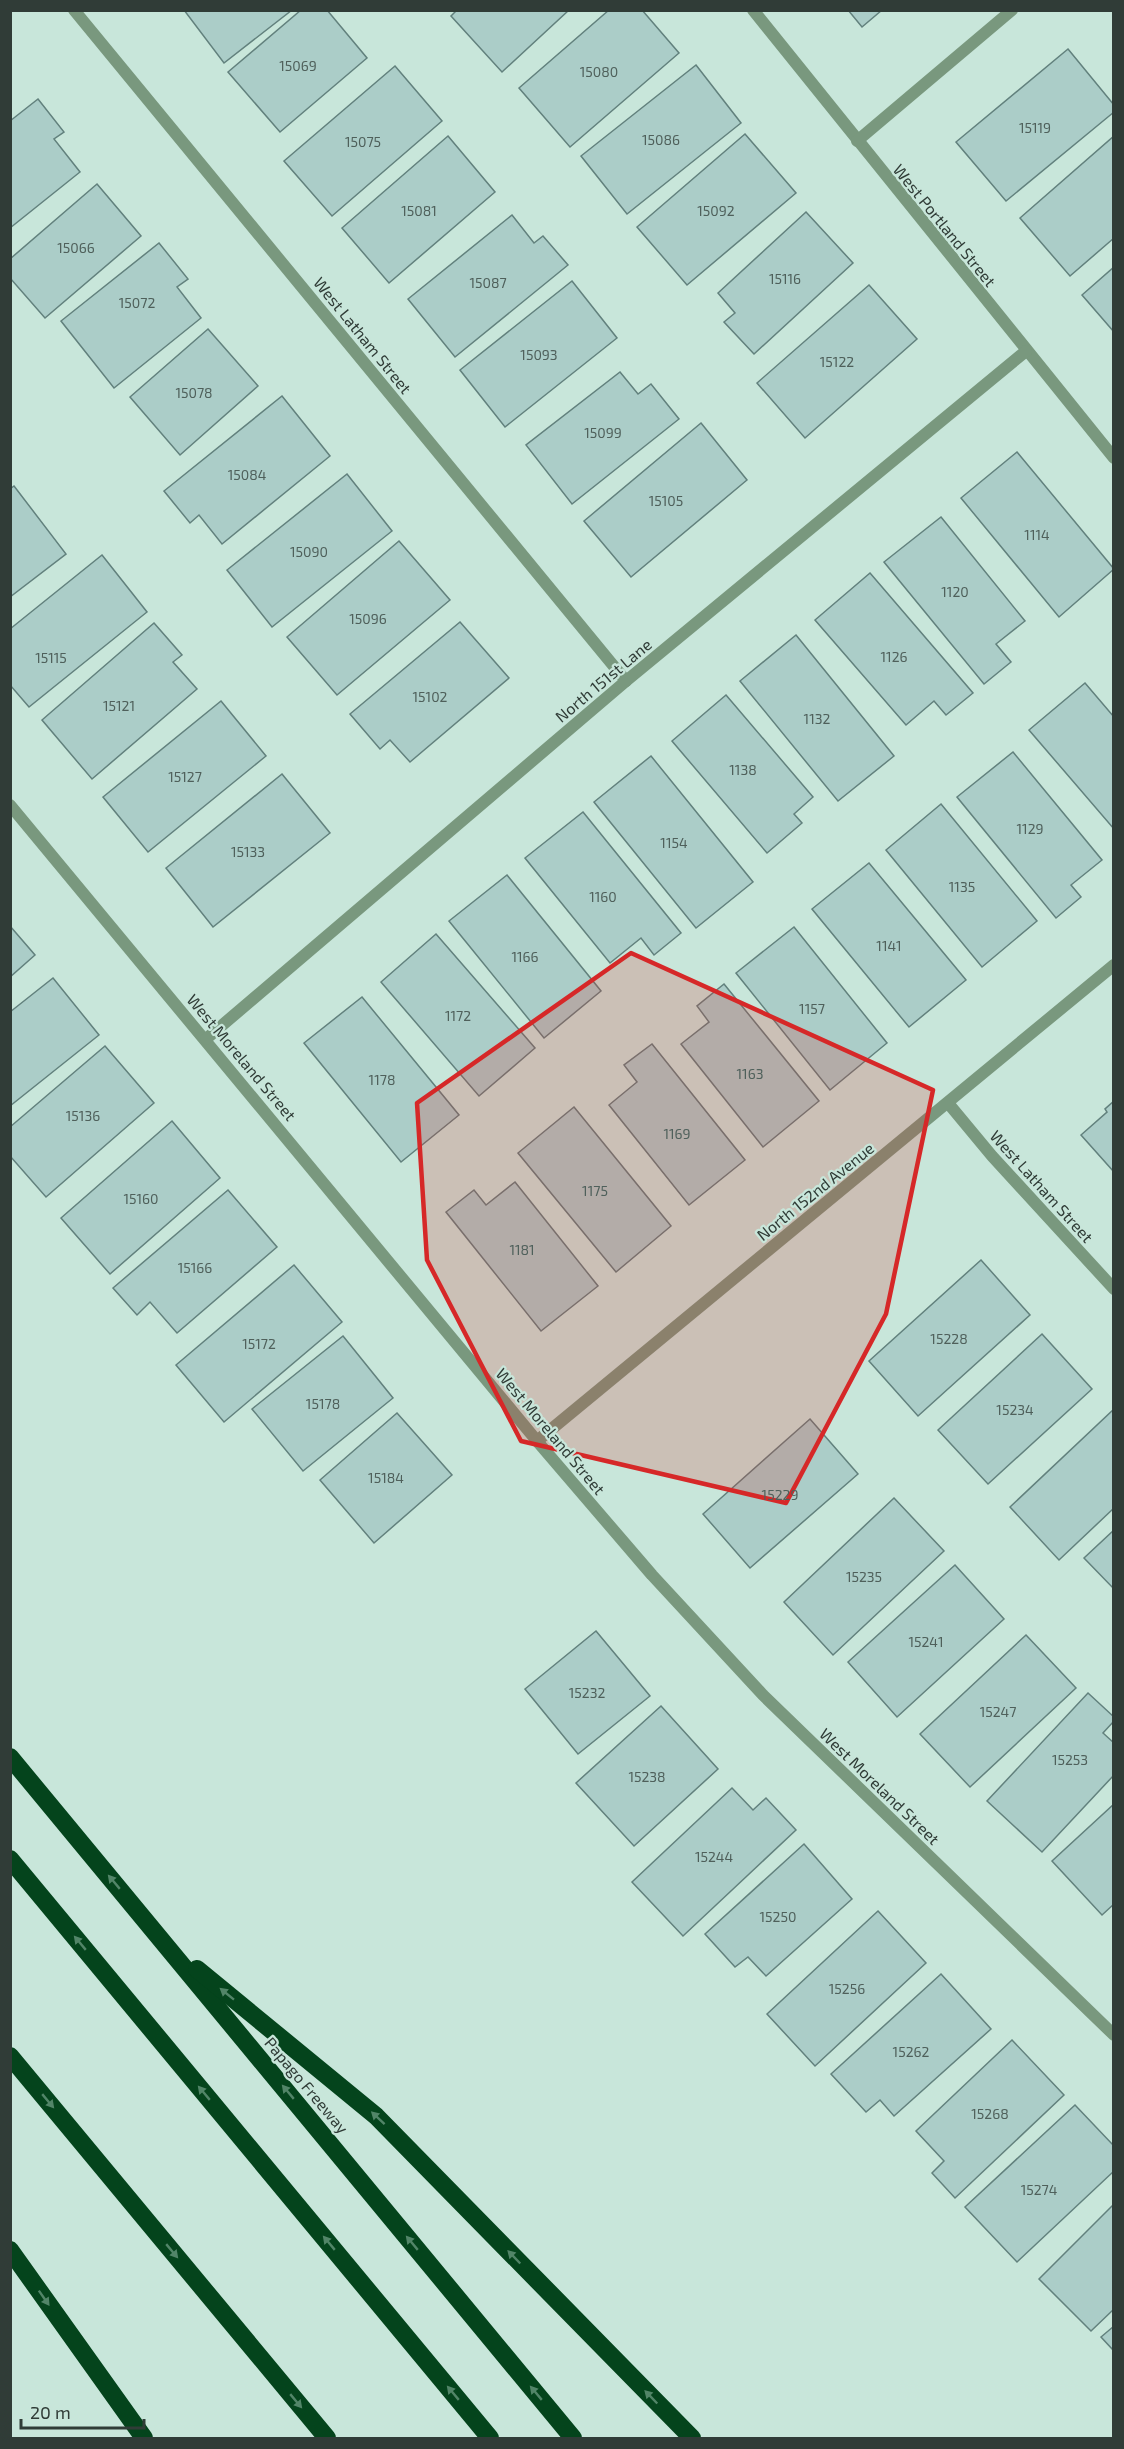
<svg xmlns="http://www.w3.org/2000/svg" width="1124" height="2449" viewBox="0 0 1124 2449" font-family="'Exo 2',sans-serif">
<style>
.building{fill:#abcdc8;stroke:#62817d;stroke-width:1.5}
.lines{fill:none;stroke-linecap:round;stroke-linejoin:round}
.street{stroke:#79987e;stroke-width:12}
.highway{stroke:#04441c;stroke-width:18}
.oneway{fill:#528568}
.marked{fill:#d62828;fill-opacity:0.2;stroke:#d62828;stroke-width:4.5;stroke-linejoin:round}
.labels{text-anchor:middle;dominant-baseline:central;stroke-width:4.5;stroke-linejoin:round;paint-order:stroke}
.number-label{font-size:14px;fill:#4f605b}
.street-label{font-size:16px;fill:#303c37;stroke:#c8e6da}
</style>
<rect width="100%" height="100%" fill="#c8e6da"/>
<g class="building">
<polygon points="184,10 292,10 224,63"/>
<polygon points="301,10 327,10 367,58 280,132 228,72"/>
<polygon points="457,10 569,10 502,72 451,16"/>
<polygon points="609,10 642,10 679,53 570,147 519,88"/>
<polygon points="848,10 882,10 862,27"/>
<polygon points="1068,49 1114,105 1114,112 1006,201 956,142"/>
<polygon points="696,65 741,123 627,214 581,156"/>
<polygon points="395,66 442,121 332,216 284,161"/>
<polygon points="38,99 64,132 54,139 80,172 10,228 10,121"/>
<polygon points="745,134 796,193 687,285 637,227"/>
<polygon points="448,136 495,192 389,283 342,228"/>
<polygon points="1114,136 1114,238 1070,276 1020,218"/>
<polygon points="97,184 141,236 45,318 10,278 10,259"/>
<polygon points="806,212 853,263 754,354 724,322 735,313 718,293"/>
<polygon points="512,215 534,243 543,236 568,265 455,357 408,299"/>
<polygon points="159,243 188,279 177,287 201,318 114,388 61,321"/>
<polygon points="1114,267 1114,332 1082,295"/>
<polygon points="572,281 617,338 505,427 460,370"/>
<polygon points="869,285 917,339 805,438 757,383"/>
<polygon points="208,329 258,386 180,455 130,397"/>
<polygon points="620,372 638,394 651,384 679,419 572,504 526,445"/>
<polygon points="282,396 330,456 222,544 199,515 190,523 164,491"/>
<polygon points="701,423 747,480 631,577 584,521"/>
<polygon points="1017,452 1114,569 1059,617 961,498"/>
<polygon points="347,474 392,531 272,627 227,570"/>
<polygon points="14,486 66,554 10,597 10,489"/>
<polygon points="941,517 1025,621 996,644 1011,662 984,684 884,562"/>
<polygon points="399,541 450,600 337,695 287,637"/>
<polygon points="102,555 147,612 29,707 10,685 10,629"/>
<polygon points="870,573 973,693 946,715 934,701 906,725 815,620"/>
<polygon points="460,622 509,678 410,762 390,740 380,749 350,714"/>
<polygon points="154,623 182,655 173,662 197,689 92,779 42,720"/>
<polygon points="796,635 894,756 838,801 740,681"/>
<polygon points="1085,683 1114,717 1114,829 1029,730"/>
<polygon points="726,695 813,797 794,814 802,823 767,853 672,741"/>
<polygon points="221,701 266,756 148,852 103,797"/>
<polygon points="1013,752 1102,860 1071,885 1081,897 1056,918 957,797"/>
<polygon points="651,756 753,882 696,928 594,802"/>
<polygon points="282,774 330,833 213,927 166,868"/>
<polygon points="941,804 1037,921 982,967 886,850"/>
<polygon points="583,812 681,933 654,955 641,938 610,963 525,858"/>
<polygon points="869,863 966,980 909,1027 812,909"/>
<polygon points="507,875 601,991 544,1038 449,921"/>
<polygon points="10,926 35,955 10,977"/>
<polygon points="794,927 887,1043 830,1090 736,973"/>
<polygon points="436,934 535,1048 479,1096 381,982"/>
<polygon points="53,978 99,1035 10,1106 10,1012"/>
<polygon points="724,984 819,1101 763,1147 681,1044 709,1022 697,1006"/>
<polygon points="362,997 459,1115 401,1162 304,1043"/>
<polygon points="652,1044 745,1160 689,1205 609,1105 637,1082 624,1065"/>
<polygon points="105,1046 154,1103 46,1197 10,1156 10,1127"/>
<polygon points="1114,1101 1114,1172 1081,1135 1107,1112 1105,1109"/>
<polygon points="574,1107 671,1226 616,1272 518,1153"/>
<polygon points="172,1121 220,1178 110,1274 61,1218"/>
<polygon points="515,1182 598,1286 541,1331 446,1212 474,1190 486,1205"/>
<polygon points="228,1190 277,1247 177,1333 150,1302 137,1315 113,1288"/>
<polygon points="981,1260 1030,1315 918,1416 869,1361"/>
<polygon points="294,1265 342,1322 224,1422 176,1365"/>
<polygon points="1042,1334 1092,1389 988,1484 938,1430"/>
<polygon points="343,1336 393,1398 303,1471 252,1409"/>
<polygon points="1114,1409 1114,1508 1059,1560 1010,1507"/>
<polygon points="397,1413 452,1475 374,1543 320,1480"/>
<polygon points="810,1419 858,1474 750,1568 703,1514"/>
<polygon points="894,1498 944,1551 833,1655 784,1602"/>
<polygon points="1114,1530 1114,1589 1084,1558"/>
<polygon points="955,1565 1004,1619 897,1717 848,1662"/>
<polygon points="596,1631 650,1696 578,1754 525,1689"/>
<polygon points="1026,1635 1076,1688 970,1787 920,1734"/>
<polygon points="1088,1693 1114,1717 1114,1721 1103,1733 1114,1743 1114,1775 1042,1852 987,1801"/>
<polygon points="661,1706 718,1769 634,1846 576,1783"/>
<polygon points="732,1788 753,1810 766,1798 796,1830 683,1936 632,1882"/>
<polygon points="1114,1804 1114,1904 1102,1915 1052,1861"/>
<polygon points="804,1844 852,1899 766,1976 748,1957 735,1967 705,1934"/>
<polygon points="878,1911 926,1963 815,2066 767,2014"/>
<polygon points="941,1974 991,2029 894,2116 880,2100 866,2112 831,2074"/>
<polygon points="1012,2040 1064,2095 955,2198 932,2173 944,2161 916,2131"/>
<polygon points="1075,2105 1114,2146 1114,2171 1017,2262 965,2207"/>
<polygon points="1114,2204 1114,2309 1091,2331 1039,2279"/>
<polygon points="1114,2326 1114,2351 1101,2337"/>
</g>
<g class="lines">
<g class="street">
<polyline points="74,10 626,681"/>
<polyline points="753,10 1114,458"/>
<polyline points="857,141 1012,10"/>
<polyline points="10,805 537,1441 652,1575 763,1695 1114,2035"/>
<polyline points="206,1039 626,681 1026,351"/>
<polyline points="948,1103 992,1156 1114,1289"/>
<polyline points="537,1441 1114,965"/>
</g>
<g class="highway">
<polyline points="10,1757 573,2438"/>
<polyline points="10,1859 490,2438"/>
<polyline points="197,1969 376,2116 692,2438"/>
<polyline points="10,2056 327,2438"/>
<polyline points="10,2250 144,2438"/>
</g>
</g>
<defs><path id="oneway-solid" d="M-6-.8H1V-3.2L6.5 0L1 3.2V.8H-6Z" transform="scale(1.5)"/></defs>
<g class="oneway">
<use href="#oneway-solid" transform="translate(114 1882) rotate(-130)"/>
<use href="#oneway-solid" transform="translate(80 1943) rotate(-130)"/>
<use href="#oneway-solid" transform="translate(227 1994) rotate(-141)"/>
<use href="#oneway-solid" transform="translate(288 2092) rotate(-130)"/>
<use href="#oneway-solid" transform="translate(204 2093) rotate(-130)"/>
<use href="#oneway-solid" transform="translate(48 2101) rotate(50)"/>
<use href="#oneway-solid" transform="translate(378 2118) rotate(-137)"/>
<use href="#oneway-solid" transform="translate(329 2243) rotate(-130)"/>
<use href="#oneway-solid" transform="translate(412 2243) rotate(-130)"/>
<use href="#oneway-solid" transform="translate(172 2251) rotate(50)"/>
<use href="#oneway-solid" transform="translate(514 2257) rotate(-134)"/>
<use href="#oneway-solid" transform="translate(44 2298) rotate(55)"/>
<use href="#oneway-solid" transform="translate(453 2393) rotate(-130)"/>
<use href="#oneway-solid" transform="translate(536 2393) rotate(-130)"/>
<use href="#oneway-solid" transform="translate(651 2397) rotate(-134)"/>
<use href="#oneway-solid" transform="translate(296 2401) rotate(50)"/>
</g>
<path class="marked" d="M631 953 933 1090 886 1314 786 1503 521 1441 427 1260 417 1103Z"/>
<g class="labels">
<g class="number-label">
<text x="298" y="65">15069</text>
<text x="599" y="71">15080</text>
<text x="1035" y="127">15119</text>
<text x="661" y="139">15086</text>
<text x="363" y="141">15075</text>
<text x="419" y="210">15081</text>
<text x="716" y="210">15092</text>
<text x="76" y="247">15066</text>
<text x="785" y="278">15116</text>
<text x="488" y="282">15087</text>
<text x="137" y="302">15072</text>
<text x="539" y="354">15093</text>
<text x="837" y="361">15122</text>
<text x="194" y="392">15078</text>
<text x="603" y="432">15099</text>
<text x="247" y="474">15084</text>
<text x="666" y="500">15105</text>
<text x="1037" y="534">1114</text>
<text x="309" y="551">15090</text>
<text x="955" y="591">1120</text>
<text x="368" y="618">15096</text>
<text x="894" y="656">1126</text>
<text x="51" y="657">15115</text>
<text x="430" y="696">15102</text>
<text x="119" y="705">15121</text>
<text x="817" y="718">1132</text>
<text x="743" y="769">1138</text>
<text x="185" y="776">15127</text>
<text x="1030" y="828">1129</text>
<text x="674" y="842">1154</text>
<text x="248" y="851">15133</text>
<text x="962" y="886">1135</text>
<text x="603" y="896">1160</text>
<text x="889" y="945">1141</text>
<text x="525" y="956">1166</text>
<text x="812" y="1008">1157</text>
<text x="458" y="1015">1172</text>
<text x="750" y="1073">1163</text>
<text x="382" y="1079">1178</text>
<text x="83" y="1115">15136</text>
<text x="677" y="1133">1169</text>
<text x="595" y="1190">1175</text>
<text x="141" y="1198">15160</text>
<text x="522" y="1249">1181</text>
<text x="195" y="1267">15166</text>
<text x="949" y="1338">15228</text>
<text x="259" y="1343">15172</text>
<text x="323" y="1403">15178</text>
<text x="1015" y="1409">15234</text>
<text x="386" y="1477">15184</text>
<text x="780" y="1494">15229</text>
<text x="864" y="1576">15235</text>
<text x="926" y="1641">15241</text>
<text x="587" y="1692">15232</text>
<text x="998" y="1711">15247</text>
<text x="1070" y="1759">15253</text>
<text x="647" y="1776">15238</text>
<text x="714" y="1856">15244</text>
<text x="778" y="1916">15250</text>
<text x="847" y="1988">15256</text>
<text x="911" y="2051">15262</text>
<text x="990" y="2113">15268</text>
<text x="1039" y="2189">15274</text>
</g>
<g class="street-label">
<text transform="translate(945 225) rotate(51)">West Portland Street</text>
<text transform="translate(363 335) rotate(51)">West Latham Street</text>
<text transform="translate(603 680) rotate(-40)">North 151st Lane</text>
<text transform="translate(242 1057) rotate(50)">West Moreland Street</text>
<text transform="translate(1042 1186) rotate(48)">West Latham Street</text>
<text transform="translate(815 1191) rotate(-39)">North 152nd Avenue</text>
<text transform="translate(551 1431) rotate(50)">West Moreland Street</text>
<text transform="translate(880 1786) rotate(44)">West Moreland Street</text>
<text transform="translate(307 2085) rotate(50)">Papago Freeway</text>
</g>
</g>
<rect width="1124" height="2449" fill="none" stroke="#303c37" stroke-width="24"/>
<path d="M21 2419v9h123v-9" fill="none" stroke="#303c37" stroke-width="3"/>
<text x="30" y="2419" font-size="18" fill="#303c37" stroke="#c8e6da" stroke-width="4.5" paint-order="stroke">20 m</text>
</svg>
